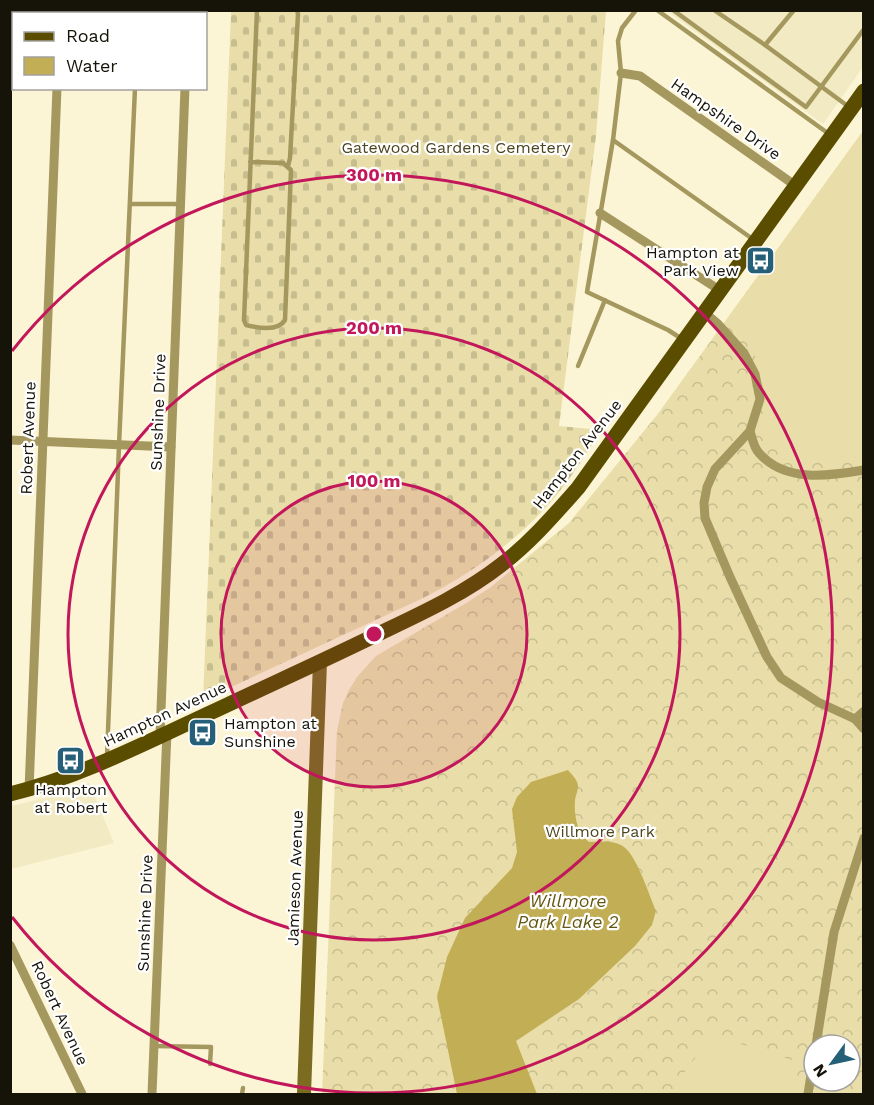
<svg xmlns="http://www.w3.org/2000/svg" width="874" height="1105" viewBox="0 0 874 1105" font-family="'Work Sans',sans-serif">
<style>
.built{fill:#f2eac2}
.forest{fill:url(#forest-crowns);fill-rule:evenodd}
.cemetery{fill:url(#cemetery-stones)}
.garden{fill:#e9dea9}
.water{fill:#c2ae54}
.lines{fill:none;stroke-linecap:round;stroke-linejoin:round}
.service{stroke:#a5985f;stroke-width:4.5}
.minor{stroke:#a5985f;stroke-width:9}
.secondary{stroke:#7b6c22;stroke-width:14}
.primary{stroke:#5b4d00;stroke-width:15}
.ring{fill:none;stroke:#c2185b;stroke-width:3}
.labels{text-anchor:middle;dominant-baseline:central;stroke-width:4.5;stroke-linejoin:round;paint-order:stroke}
.street-label{font-size:16px;fill:#161409;stroke:#fff}
.park-label{font-size:16px;fill:#4d451e;stroke:#fff}
.poi-label{font-size:16px;fill:#161409;stroke:#fff;text-anchor:end}
.water-label{font-size:18px;font-style:italic;fill:#655712;stroke:#fff}
.centre{fill:#c2185b;stroke:#fff;stroke-width:3}
.ring-label{font-size:18px;text-anchor:middle;font-weight:bold;fill:#c2185b;stroke:#fff;stroke-width:4.5;stroke-linejoin:round;paint-order:stroke}
</style>
<defs>
<pattern id="forest-crowns" width="20" height="18" patternUnits="userSpaceOnUse" patternTransform="scale(1.5)"><rect width="20" height="18" fill="#e9dea9"/><path d="M2 6a3 3 0 1 1 6 0M12 15a3 3 0 1 1 6 0" fill="none" stroke="#c7be90"/></pattern>
<pattern id="cemetery-stones" width="16" height="16" patternUnits="userSpaceOnUse" patternTransform="scale(1.5)"><rect width="16" height="16" fill="#e9dea9"/><path d="M2 7V4a2 2 0 0 1 4 0v3zM10 15v-3a2 2 0 0 1 4 0v3z" fill="#c7be90"/></pattern>
</defs>
<rect width="100%" height="100%" fill="#fcf5d5"/>
<g class="built">
<polygon points="667,11 863,11 863,67 823,124"/>
<polygon points="89,783 114,843 11,869 11,806 48,797"/>
</g>
<path class="forest" d="M863 131V1094H322L337 731 343 703 349 690 357 677 376 656 468 602 491 587 569 523 657 415ZM814 1045H850V1081H814Z"/>
<path class="cemetery" d="M231 11H606L596 136 559 426 602 430C588 450 575 472 560 491 523 537 473 573 421 599L203 700Z"/>
<g class="garden">
<polygon points="863,131 863,455 810,461 784,454 765,434 766,397 763,374 750,345 736,333 730,315"/>
<polygon points="712,1035 798,1062 792,1094 669,1094"/>
</g>
<path class="water" d="M568 770C572 775 578 780 578 787 578 791 575 797 575 801 574 816 577 833 589 842 600 842 610 840 621 845 636 852 649 895 656 911L652 925 635 946 579 999 516 1041 537 1094H457L437 997 447 957 465 918 512 868 517 852 512 809 517 797 531 782Z"/>
<g class="lines">
<g class="service">
<polyline points="636,10 622,28 618,41 621,73 613,140 587,292 668,330 682,339"/>
<polyline points="657,10 829,134"/>
<polyline points="673,10 806,107 864,29"/>
<polyline points="714,10 765,45 794,10"/>
<polyline points="139,14 139,10"/>
<polyline points="765,45 849,107"/>
<polyline points="613,140 754,240"/>
<path d="M250 162 283 163 291 170 285 320C278 332 258 328 246 325L244 320 257 10"/>
<polyline points="288,166 290,158 298,14 297,10"/>
<polyline points="130,204 181,204"/>
<polyline points="578,366 605,300"/>
<polyline points="107,757 119,445 135,88"/>
<polyline points="154,1046 211,1047 210,1064"/>
<polyline points="242,1094 243,1088"/>
</g>
<g class="minor">
<polyline points="60,14 60,10"/>
<polyline points="188,14 188,10"/>
<polyline points="621,73 640,76 796,186"/>
<polyline points="600,213 721,291"/>
<polyline points="705,313 718,324 744,353 755,374 760,399 750,431 715,469 707,487 704,503 705,518 730,577 767,657 781,678 818,702 855,719"/>
<path d="M750 431C752 438 754 448 759 453 785 483 829 476 864 470"/>
<polyline points="10,440 171,447"/>
<polyline points="864,711 855,719 864,729"/>
<polyline points="160,736 185,88"/>
<polyline points="29,790 57,88"/>
<polyline points="10,945 82,1094"/>
<polyline points="816,1045 834,932 864,838"/>
<polyline points="152,1094 167,732"/>
<polyline points="808,1094 814,1056"/>
</g>
<polyline class="secondary" points="304,1094 320,662"/>
<path class="primary" d="M10 794C86 775 155 738 225 706 276 682 327 659 378 634 420 614 464 594 501 565 530 543 554 515 578 488L864 91"/>
</g>
<circle cx="374" cy="634" r="153" fill="#c2185b" fill-opacity=".12"/>
<g class="ring">
<circle cx="374" cy="634" r="153"/>
<circle cx="374" cy="634" r="306"/>
<path d="M12 351A459 459 0 1 1 12 917"/>
</g>
<defs>
<symbol id="bus-square" viewBox="-11 -11 22 22"><rect x="-9" y="-9" width="18" height="18" rx="4" fill="#256078" stroke="#fff"/><path d="M-5-6H5V4H4V6H2V4H-2V6H-4V4H-5ZM-3.5-4V0h7V-4ZM-3.5 1.2v1.5H-2V1.2ZM2 1.2v1.5H3.5V1.2Z" fill="#fff"/></symbol>
</defs>
<g fill-rule="evenodd">
<use href="#bus-square" x="744" y="244" width="33" height="33"/>
<use href="#bus-square" x="186" y="716" width="33" height="33"/>
<use href="#bus-square" x="54" y="744" width="33" height="33"/>
</g>
<g class="labels">
<g class="street-label">
<text transform="translate(726 119) rotate(35)">Hampshire Drive</text>
<text transform="translate(158 412) rotate(-88)">Sunshine Drive</text>
<text transform="translate(28 438) rotate(-88)">Robert Avenue</text>
<text transform="translate(577 454) rotate(-52)">Hampton Avenue</text>
<text transform="translate(165 714) rotate(-25)">Hampton Avenue</text>
<text transform="translate(295 878) rotate(-88)">Jamieson Avenue</text>
<text transform="translate(145 913) rotate(-88)">Sunshine Drive</text>
<text transform="translate(60 1013) rotate(65)">Robert Avenue</text>
</g>
<g class="park-label">
<text x="456" y="147">Gatewood Gardens Cemetery</text>
<text x="600" y="831">Willmore Park</text>
</g>
<g class="poi-label">
<text x="739" y="252">Hampton at<tspan x="739" dy="18">Park View</tspan></text>
<text x="224" y="723" text-anchor="start">Hampton at<tspan x="224" dy="18">Sunshine</tspan></text>
<text x="71" y="789" text-anchor="middle">Hampton<tspan x="71" dy="18">at Robert</tspan></text>
</g>
<g class="water-label">
<text x="568" y="900">Willmore<tspan x="568" dy="21">Park Lake 2</tspan></text>
</g>
</g>
<circle cx="374" cy="634" r="9" class="centre"/>
<g class="ring-label">
<text x="374" y="181">300 m</text>
<text x="374" y="334">200 m</text>
<text x="374" y="487">100 m</text>
</g>
<rect width="874" height="1105" fill="none" stroke="#161409" stroke-width="24"/>
<rect x="12" y="12" width="195" height="78" fill="#ffffff" stroke="#a2a19d" stroke-width="1.5"/>
<rect x="24" y="32" width="30" height="9" fill="#5b4d00" stroke="#a2a19d" stroke-width="1.5"/>
<text x="66" y="42" font-size="18" fill="#161409">Road</text>
<rect x="24" y="57" width="30" height="18" fill="#c2ae54" stroke="#a2a19d" stroke-width="1.5"/>
<text x="66" y="72" font-size="18" fill="#161409">Water</text>
<g transform="translate(832 1063) rotate(237)"><circle r="28" fill="#ffffff" stroke="#a2a19d" stroke-width="1.5"/>
<path d="M0-4.5L10 22L0 15L-10 22Z" fill="#256078"/>
<text y="-9" font-size="16" font-weight="bold" text-anchor="middle" fill="#161409">N</text>
</g>
</svg>
